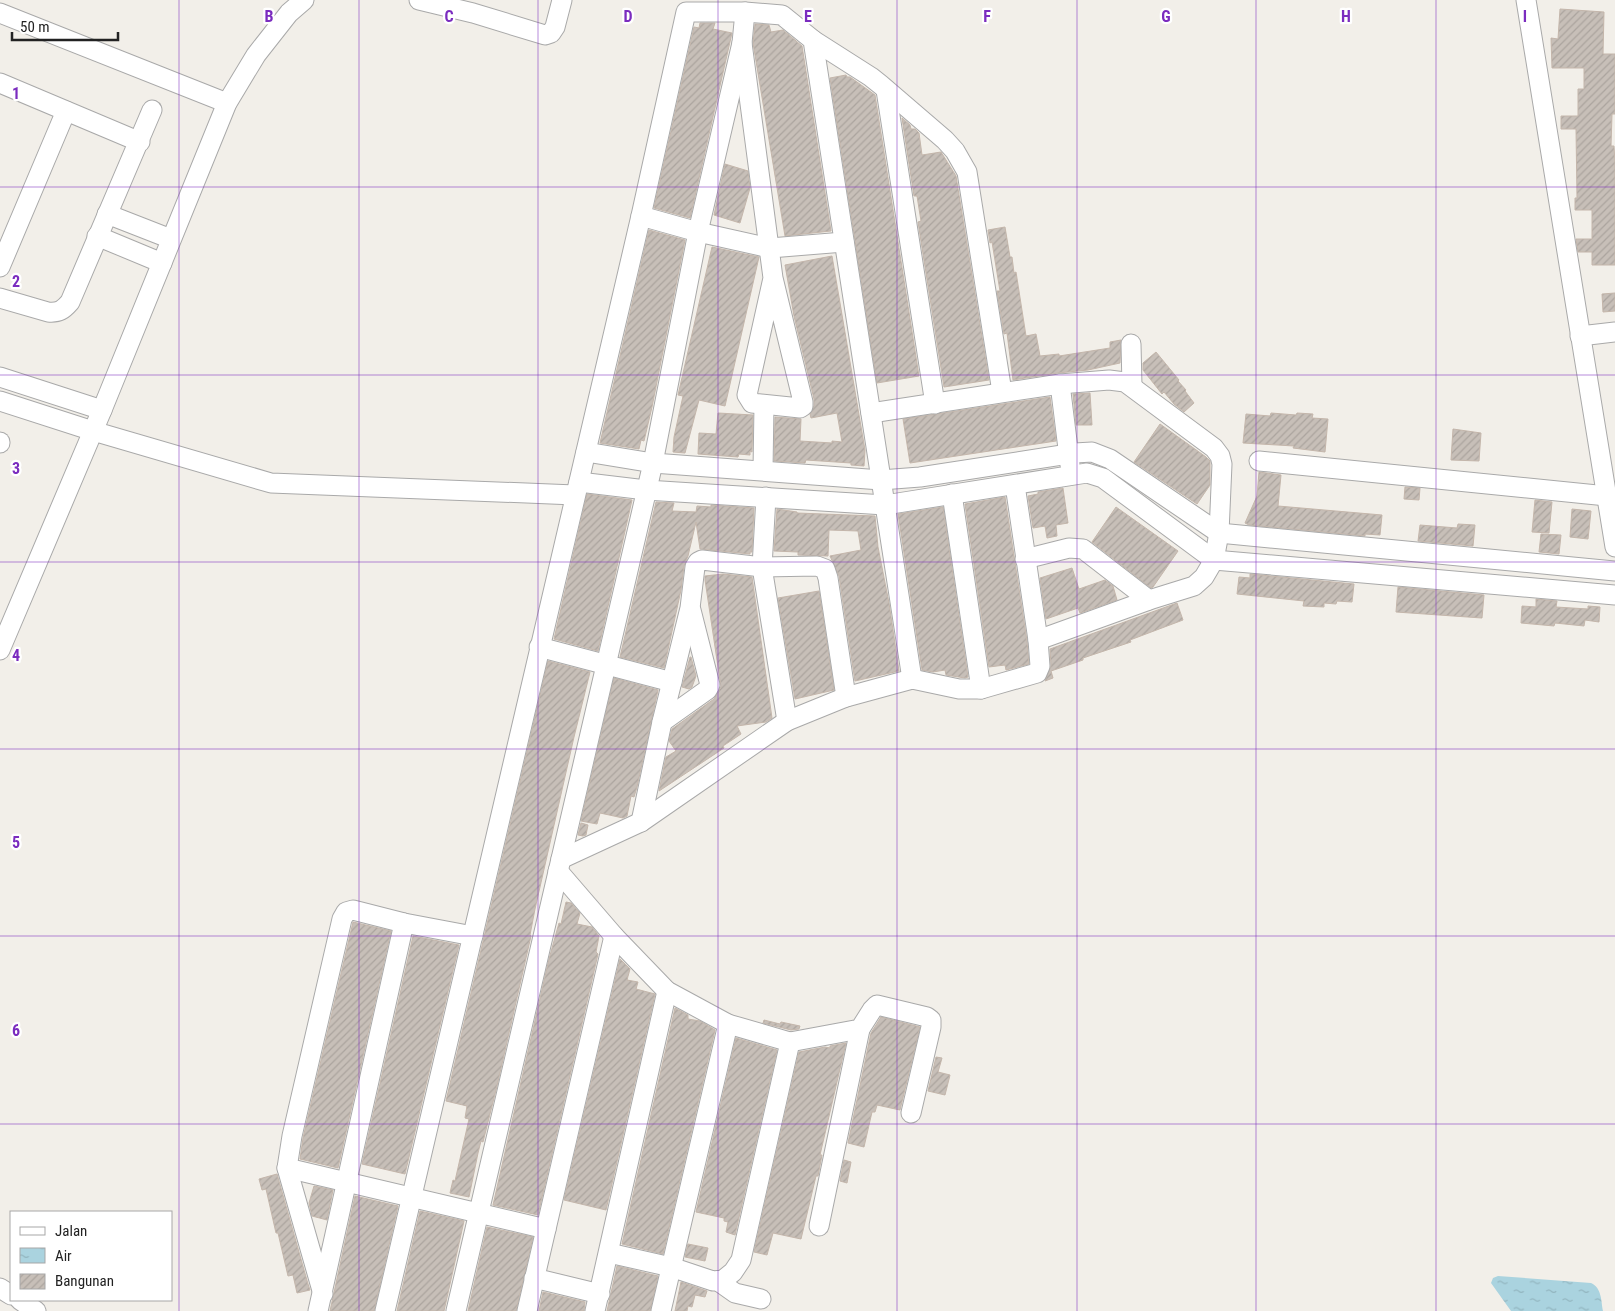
<svg xmlns="http://www.w3.org/2000/svg" width="1615" height="1311" viewBox="0 0 1615 1311" font-family="'Roboto Condensed',sans-serif">
<style>
.water{fill:url(#water-ripples)}
.building{fill:url(#building-hatch);stroke:#c4b6ab}
.lines{fill:none;stroke-linecap:round;stroke-linejoin:round}
.minor-casing{stroke:#a9a9a9;stroke-width:21}
.minor{stroke:#fff;stroke-width:19}
.grid{fill:none;stroke:#7b2cbf;stroke-width:1;stroke-opacity:0.55}
.grid-label{font-size:16px;text-anchor:middle;font-weight:bold;fill:#7b2cbf;stroke:#fff;stroke-width:4.5;stroke-linejoin:round;paint-order:stroke}
</style>
<defs>
<pattern id="water-ripples" width="26" height="14" patternUnits="userSpaceOnUse" patternTransform="scale(1.25)"><rect width="26" height="14" fill="#aad3df"/><path d="M2 4q2-2 4 0t4 0M15 11q2-2 4 0t4 0" fill="none" stroke="#92b5bf"/></pattern>
<pattern id="building-hatch" width="6" height="6" patternUnits="userSpaceOnUse" patternTransform="scale(1.25)"><rect width="6" height="6" fill="#c7bfb8"/><path d="M-1 1l2-2M0 6l6-6M5 7l2-2" fill="none" stroke="#aba49e"/></pattern>
</defs>
<rect width="100%" height="100%" fill="#f2efe9"/>
<path class="water" d="M1498 1276 1591 1283C1602 1288 1601 1301 1603 1311H1511L1491 1283 1493 1278Z"/>
<g class="building">
<polygon points="1560,9 1604,12 1603,54 1615,54 1615,114 1612,114 1611,146 1614,146 1615,163 1615,265 1592,265 1592,252 1578,252 1576,239 1592,239 1592,210 1575,210 1575,198 1577,198 1576,129 1561,129 1561,116 1578,116 1578,89 1584,89 1584,68 1552,68 1551,38 1558,39"/>
<polygon points="700,23 715,23 713,29 732,33 690,218 654,208 694,27 699,28"/>
<polygon points="755,24 769,25 771,32 783,30 802,46 831,231 785,236 755,55 753,43"/>
<polygon points="846,75 847,77 850,77 875,95 919,376 877,383 830,78"/>
<polygon points="902,118 910,125 911,129 915,129 919,133 922,155 941,152 956,176 989,380 944,387 918,222 921,221 917,196 914,196"/>
<polygon points="725,164 748,171 750,188 740,223 714,215"/>
<polygon points="1005,227 1010,257 1012,257 1014,273 1016,272 1026,336 1036,334 1040,356 1059,354 1059,356 1110,348 1110,342 1121,340 1120,363 1088,370 1058,373 1013,380 1007,333 1004,334 997,291 1000,291 992,242 990,243 988,230"/>
<polygon points="649,230 685,240 652,407 644,441 641,440 639,449 600,443"/>
<polygon points="712,247 759,257 725,406 699,400 685,453 673,452 674,437 683,396 678,395"/>
<polygon points="832,256 865,450 864,466 851,465 851,463 806,460 805,463 774,461 775,417 801,419 800,441 832,443 832,441 842,442 837,413 811,418 810,414 814,406 814,399 794,316 785,265"/>
<polygon points="1615,293 1615,311 1603,312 1602,294"/>
<polygon points="1156,352 1179,380 1178,381 1186,390 1185,391 1194,403 1184,412 1174,404 1164,392 1162,394 1143,370 1143,363"/>
<polygon points="1090,393 1092,425 1076,425 1073,394"/>
<polygon points="1050,397 1056,441 910,463 903,419"/>
<polygon points="718,413 753,415 752,452 750,451 750,455 739,454 738,457 698,454 699,433 716,434"/>
<polygon points="1271,413 1296,415 1297,413 1313,414 1312,418 1328,419 1325,452 1293,448 1294,446 1243,443 1246,414 1270,416"/>
<polygon points="1160,424 1206,457 1210,461 1210,485 1197,504 1134,462"/>
<polygon points="1453,429 1481,433 1479,461 1451,460"/>
<polygon points="1259,472 1281,475 1278,506 1382,515 1380,535 1365,534 1365,536 1249,525 1245,523 1257,496"/>
<polygon points="1405,487 1420,488 1419,500 1404,499"/>
<polygon points="1063,488 1068,523 1056,525 1057,536 1047,538 1045,526 1033,528 1028,496 1038,494 1038,492"/>
<polygon points="587,494 632,500 598,651 554,639"/>
<polygon points="1005,497 1027,641 1029,664 1006,670 1005,665 989,667 965,504"/>
<polygon points="1535,500 1552,502 1549,533 1532,532"/>
<polygon points="656,502 674,503 672,511 696,512 697,506 711,507 711,505 754,508 752,552 750,552 750,554 700,549 696,522 688,556 684,566 681,590 664,668 620,657"/>
<polygon points="943,507 968,677 965,678 946,675 945,670 933,672 922,670 898,514"/>
<polygon points="1116,507 1178,551 1153,587 1151,588 1092,542"/>
<polygon points="777,509 797,512 797,513 875,516 878,547 889,603 899,671 855,681 839,576 830,556 861,550 858,531 829,530 828,556 798,555 798,552 774,551"/>
<polygon points="1572,509 1591,511 1588,539 1570,537"/>
<polygon points="1458,524 1475,525 1473,546 1418,541 1420,525 1457,528"/>
<polygon points="1541,534 1561,535 1559,554 1539,552"/>
<polygon points="1072,568 1079,589 1105,580 1113,586 1117,600 1083,612 1080,613 1078,608 1046,619 1040,578"/>
<polygon points="723,574 752,577 772,718 766,722 737,726 741,734 723,746 724,748 659,791 666,757 676,751 669,741 672,729 714,699 721,687 705,580 705,576"/>
<polygon points="1250,574 1354,584 1352,602 1337,601 1336,604 1324,603 1324,607 1303,606 1304,601 1237,594 1239,577 1250,578"/>
<polygon points="1398,587 1484,595 1482,618 1396,612"/>
<polygon points="819,591 834,690 795,699 778,598"/>
<polygon points="1536,599 1557,601 1556,607 1588,609 1588,606 1600,607 1599,622 1585,620 1584,626 1555,623 1554,626 1521,623 1522,606 1536,607"/>
<polygon points="1177,603 1183,620 1130,640 1131,642 1083,658 1083,660 1051,671 1053,678 1045,681 1051,666 1050,649"/>
<polygon points="690,657 691,657 696,676 692,687 689,689 682,687"/>
<polygon points="548,661 590,672 574,737 535,909 530,935 531,936 497,1086 483,1142 481,1141 478,1153 469,1197 450,1193 453,1180 455,1181 469,1119 465,1118 467,1106 446,1101"/>
<polygon points="614,678 658,690 637,787 634,797 631,796 627,816 623,818 600,813 597,824 581,821"/>
<polygon points="581,823 588,825 586,835 583,836 578,835"/>
<polygon points="566,902 571,903 580,913 577,924 592,927 599,936 596,952 598,954 538,1215 493,1205 549,959 559,923 561,924"/>
<polygon points="353,922 391,931 338,1168 300,1159 303,1138"/>
<polygon points="413,936 459,945 405,1174 362,1164"/>
<polygon points="620,959 630,969 627,980 638,982 636,989 655,994 606,1210 564,1200"/>
<polygon points="675,1008 688,1015 688,1019 700,1021 715,1030 663,1254 622,1244"/>
<polygon points="881,1017 920,1027 900,1110 877,1105 875,1112 872,1112 864,1147 848,1143 871,1033"/>
<polygon points="764,1020 780,1024 781,1022 800,1026 799,1029 791,1030 763,1023"/>
<polygon points="736,1038 777,1050 735,1235 726,1232 728,1222 724,1221 724,1218 696,1212"/>
<polygon points="846,1043 820,1155 822,1155 818,1176 816,1176 801,1239 773,1233 767,1255 754,1252 799,1052 825,1047 830,1048 830,1046"/>
<polygon points="936,1057 942,1058 938,1072 950,1075 945,1095 928,1091"/>
<polygon points="844,1160 851,1162 847,1183 840,1181"/>
<polygon points="277,1174 308,1284 310,1290 297,1293 293,1275 288,1276 278,1233 276,1233 266,1189 262,1190 259,1179"/>
<polygon points="314,1186 333,1190 327,1220 312,1216 309,1203"/>
<polygon points="355,1196 398,1206 374,1311 330,1311"/>
<polygon points="420,1211 464,1221 444,1311 397,1311"/>
<polygon points="487,1227 533,1237 516,1311 468,1311"/>
<polygon points="688,1244 708,1248 705,1261 685,1257"/>
<polygon points="617,1266 658,1276 650,1311 607,1311"/>
<polygon points="681,1282 707,1291 705,1297 695,1295 692,1307 688,1306 687,1311 675,1311"/>
<polygon points="543,1292 585,1302 584,1311 539,1311"/>
</g>
<g class="lines">
<defs>
<g id="minor">
<polyline points="419,0 473,13 545,35 551,33 555,27 562,0"/>
<polyline points="1526,0 1615,547"/>
<polyline points="745,12 742,43 773,278 803,402 803,406 800,408 752,403 747,395 773,278"/>
<polyline points="0,13 227,103"/>
<polyline points="813,40 871,77 881,85 945,140 955,151 967,172 1002,392"/>
<polyline points="0,83 140,142"/>
<polyline points="886,90 935,404"/>
<polyline points="107,214 171,239"/>
<polyline points="641,216 698,232 770,248 844,242"/>
<polyline points="97,236 162,263"/>
<polyline points="0,267 66,111"/>
<path d="M0 298 48 312C59 313 63 310 70 302L152 110"/>
<polyline points="1580,336 1615,332"/>
<polyline points="1131,344 1132,386"/>
<polyline points="0,377 102,410"/>
<polyline points="1060,384 1070,465"/>
<polyline points="0,401 93,431 271,483 575,495"/>
<polyline points="871,413 1060,384 1109,380 1125,382 1214,448 1220,456 1222,464 1219,533 1214,560 1204,577 1194,586 1149,600 1038,640"/>
<polyline points="0,443 0,442"/>
<polyline points="586,452 653,463 881,480 920,477 1075,453 1092,452 1110,459 1219,533 1615,571"/>
<polyline points="1259,461 1607,496"/>
<polyline points="763,470 764,405"/>
<polyline points="579,482 646,490 885,505 1087,473 1103,478 1214,560 1615,595"/>
<polyline points="952,494 981,689"/>
<polyline points="766,497 762,567 787,721"/>
<polyline points="1025,559 1069,548 1083,549 1149,600"/>
<polyline points="539,647 672,682"/>
<polyline points="0,650 102,410 227,103 256,55 289,13 304,0"/>
<polyline points="662,722 707,690 710,685 691,610"/>
<polyline points="641,822 662,722 690,608 695,567 698,562 702,560 762,567 817,566 825,569 828,578 846,697"/>
<polyline points="561,859 641,822 787,721 846,697 912,679 959,689 981,689 1037,673 1040,666 1038,640 1015,485"/>
<polyline points="558,871 614,936 667,991 728,1024 790,1042 860,1029 872,1010 877,1005 927,1017 931,1020 931,1027 911,1113"/>
<polyline points="287,1168 546,1229"/>
<polyline points="819,1226 860,1029"/>
<polyline points="609,1253 671,1267 713,1281 723,1280 733,1272 741,1260 790,1042"/>
<polyline points="534,1278 600,1294"/>
<polyline points="718,1281 735,1293 761,1299"/>
<polyline points="0,1288 11,1295"/>
<polyline points="323,1294 287,1168 292,1136 342,919 346,912 353,910 404,923 473,936"/>
<polyline points="20,1300 36,1311"/>
<polyline points="318,1311 404,923"/>
<polyline points="385,1311 641,216 686,12 745,12 782,15 813,40 912,679"/>
<polyline points="456,1311 653,463 698,232 742,43"/>
<polyline points="527,1311 614,936"/>
<polyline points="595,1311 667,991"/>
<polyline points="661,1311 728,1024"/>
</g>
</defs>
<use href="#minor" class="minor-casing"/>
<use href="#minor" class="minor"/>
</g>
<path class="grid" d="M179 0V1311M359 0V1311M538 0V1311M718 0V1311M897 0V1311M1077 0V1311M1256 0V1311M1436 0V1311M0 187H1615M0 375H1615M0 562H1615M0 749H1615M0 936H1615M0 1124H1615"/>
<g class="grid-label">
<text x="269" y="22">B</text>
<text x="449" y="22">C</text>
<text x="628" y="22">D</text>
<text x="808" y="22">E</text>
<text x="987" y="22">F</text>
<text x="1166" y="22">G</text>
<text x="1346" y="22">H</text>
<text x="1525" y="22">I</text>
<text x="16" y="99">1</text>
<text x="16" y="287">2</text>
<text x="16" y="474">3</text>
<text x="16" y="661">4</text>
<text x="16" y="848">5</text>
<text x="16" y="1036">6</text>
</g>
<rect x="10" y="1211" width="162" height="90" fill="#ffffff" stroke="#a7a7a7"/>
<rect x="20" y="1227" width="25" height="8" fill="#ffffff" stroke="#a7a7a7"/>
<text x="55" y="1236" font-size="15" fill="#222222">Jalan</text>
<rect x="20" y="1248" width="25" height="15" fill="url(#water-ripples)" stroke="#a7a7a7"/>
<text x="55" y="1261" font-size="15" fill="#222222">Air</text>
<rect x="20" y="1274" width="25" height="15" fill="url(#building-hatch)" stroke="#a7a7a7"/>
<text x="55" y="1286" font-size="15" fill="#222222">Bangunan</text>
<path d="M12 32v8h106v-8" fill="none" stroke="#222222" stroke-width="2.5"/>
<text x="20" y="32" font-size="15" fill="#222222" stroke="#ffffff" stroke-width="4" paint-order="stroke">50 m</text>
</svg>
